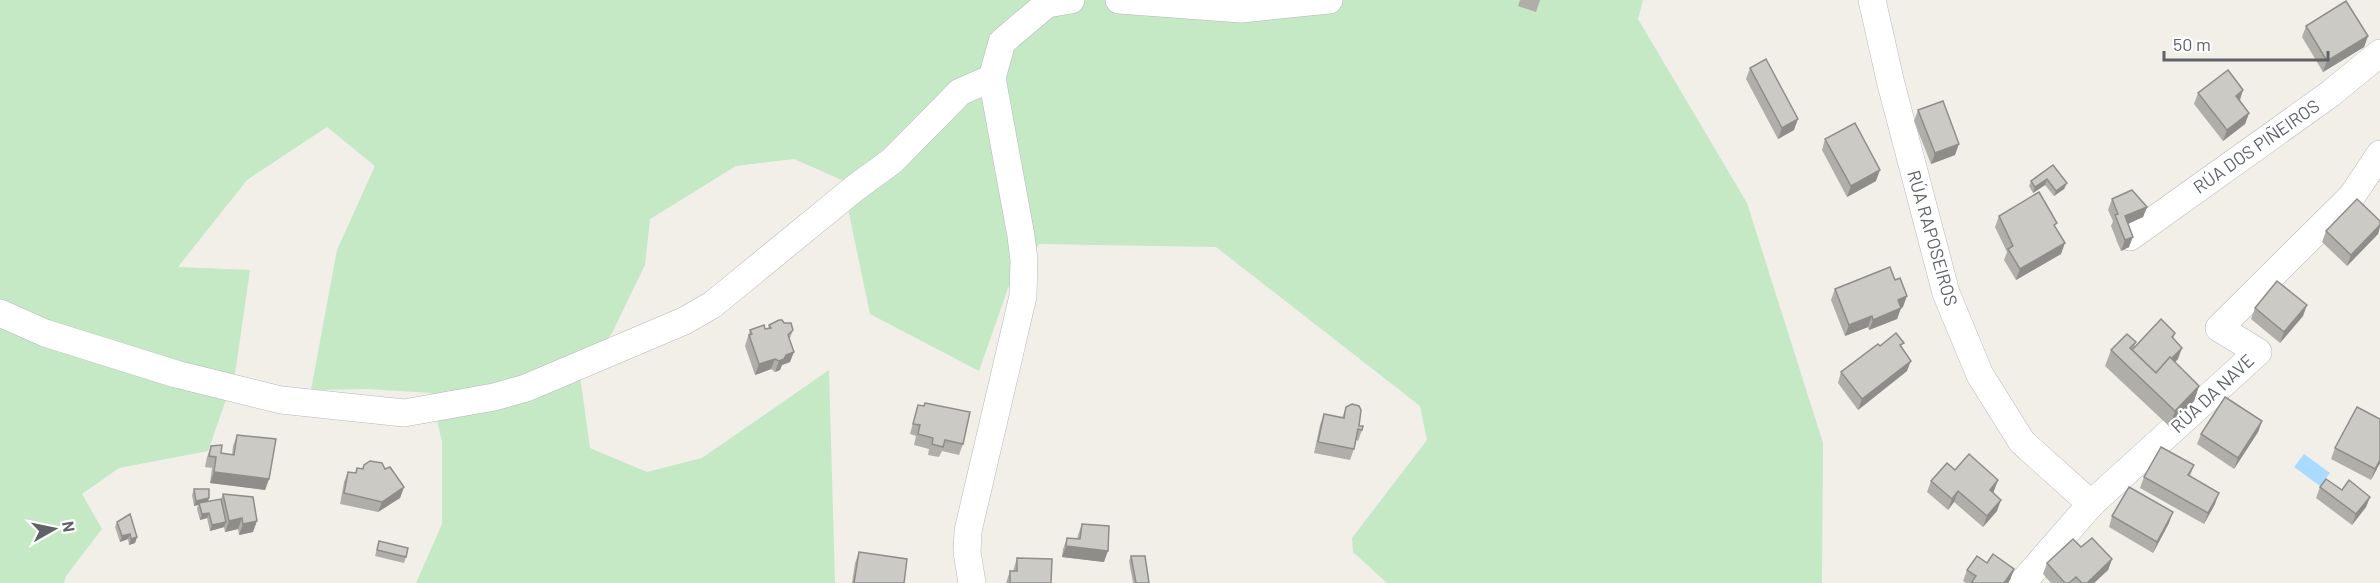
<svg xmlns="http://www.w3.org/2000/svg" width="2380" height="583" viewBox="0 0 2380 583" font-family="Barlow,sans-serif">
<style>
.green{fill:#c5e8c5}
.water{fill:#aadaff}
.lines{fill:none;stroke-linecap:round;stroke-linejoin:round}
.minor-casing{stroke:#b5b8bc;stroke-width:28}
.minor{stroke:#fff;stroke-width:27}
.wall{fill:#afaea9}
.shaded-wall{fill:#8f8d8a}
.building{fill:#cccac5;stroke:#8f8d8a;stroke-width:1.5}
.labels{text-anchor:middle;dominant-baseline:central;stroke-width:4.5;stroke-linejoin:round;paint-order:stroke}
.street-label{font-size:18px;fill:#5f6368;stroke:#fff}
</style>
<rect width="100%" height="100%" fill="#f1efe8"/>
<polygon class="green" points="0,0 1643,0 1638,19 1747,203 1823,443 1822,583 1387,583 1353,552 1352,538 1427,440 1420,406 1216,247 1039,244 1008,288 979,371 870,314 842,180 794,159 736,166 650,219 645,265 612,333 580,376 590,448 647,472 702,458 829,370 835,583 416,583 442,524 442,442 431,393 368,389 311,390 337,250 375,166 327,127 247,180 178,267 250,270 235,374 208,451 119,468 82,494 102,529 66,576 64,583 0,583"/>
<polygon class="water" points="2304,454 2330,473 2320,486 2294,467"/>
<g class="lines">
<defs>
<g id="minor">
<polyline points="1119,0 1241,9 1329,0"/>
<polyline points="1872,0 1891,84 1946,293 1980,375 2022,442 2091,504"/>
<polyline points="2130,237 2330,94 2380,53"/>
<polyline points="0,313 45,333 176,374 281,400 404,413 494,397 526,388 684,321 712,305 855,188 892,161 960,92 992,78"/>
<polyline points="972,583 967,552 968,531 1023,296 1024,260 1021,236 992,78 1002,42 1047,4 1071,0"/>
<polyline points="2022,583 2091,504 2258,352 2219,328 2352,196 2380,154"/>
</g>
</defs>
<use href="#minor" class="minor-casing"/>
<use href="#minor" class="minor"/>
</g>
<g class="wall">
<polygon points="1520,0 1540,0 1536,12 1518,6"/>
<polygon points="2306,26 2368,36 2364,47 2323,72 2302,37"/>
<polygon points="1750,68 1794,130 1778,139 1746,79"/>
<polygon points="2243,90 2240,101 2249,113 2245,124 2223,141 2194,104 2198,93"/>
<polygon points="1918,110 1955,155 1931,164 1914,121"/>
<polygon points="1825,139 1876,181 1847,197 1822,150"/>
<polygon points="2053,165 2067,183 2064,189 2054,196 2045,185 2033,193 2029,186 2031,181"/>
<polygon points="2112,199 2147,207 2143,217 2128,224 2129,247 2121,251 2111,226 2113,221 2108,210"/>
<polygon points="1999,216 2055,227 2061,254 2016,280 2004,260 2007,252 1995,227"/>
<polygon points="2380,221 2380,228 2378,234 2347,266 2322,242 2326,231"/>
<polygon points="1835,289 1903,307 1901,308 1897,319 1869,330 1868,327 1845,336 1831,300"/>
<polygon points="2255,308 2303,316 2280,343 2251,319"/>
<polygon points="784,323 793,330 790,338 790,362 782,365 780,370 775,372 771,369 755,375 745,346 750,330 765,329 768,329 769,325"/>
<polygon points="2175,333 2173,339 2178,359 2175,362 2199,386 2194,401 2170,427 2105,366 2111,350 2136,342 2134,347"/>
<polygon points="1880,346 1902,348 1907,371 1858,410 1838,383 1841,372"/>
<polygon points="918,405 963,444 959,455 942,451 939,457 928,455 929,449 914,445 916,436 910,434"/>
<polygon points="1346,407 1362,430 1358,441 1356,440 1354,449 1350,460 1314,453 1320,425 1324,414 1342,418"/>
<polygon points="2380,419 2380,463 2371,480 2331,459 2335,448"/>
<polygon points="2262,421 2258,432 2234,469 2197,444 2201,434"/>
<polygon points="237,435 269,479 265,490 210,483 212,468 205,467 207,457 211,446 221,453 232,455 233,446"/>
<polygon points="2194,465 2190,476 2215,504 2204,524 2140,488 2144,477"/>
<polygon points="362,469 385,469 404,487 400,498 378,512 340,504 344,482 348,472 355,473"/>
<polygon points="1931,481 1994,491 1993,493 1997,511 1983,527 1954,502 1948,510 1927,492"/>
<polygon points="2320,487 2342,490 2370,497 2366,507 2352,525 2316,498"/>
<polygon points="194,489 209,498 208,502 221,499 223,494 253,532 239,535 238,529 225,532 224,527 210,531 207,518 200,520 197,509 198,505 194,506 192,495"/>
<polygon points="2112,516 2169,523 2153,553 2109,527"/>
<polygon points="117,522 137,537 135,543 129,545 128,539 120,542 115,527"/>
<polygon points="1082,524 1104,562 1062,557 1063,549 1067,538 1077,539 1078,535"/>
<polygon points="379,541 406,557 404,563 375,556"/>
<polygon points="2081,547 2112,559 2108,570 2094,583 2051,583 2043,574 2047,563"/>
<polygon points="859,552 904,583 852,583 855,563"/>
<polygon points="1131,556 1149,583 1133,583 1129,561"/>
<polygon points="1017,558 1051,583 1006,583 1010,571 1013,571"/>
<polygon points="1987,563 2014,569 2010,580 2008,583 1966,583 1963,581 1967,570"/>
</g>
<g class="shaded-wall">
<polygon points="2368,36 2364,47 2323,72 2327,61"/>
<polygon points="2243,90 2239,101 2236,96"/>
<polygon points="2249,113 2245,124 2223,141 2227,130"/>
<polygon points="1798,119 1794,130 1778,139 1782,128"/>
<polygon points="1959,144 1955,155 1931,164 1935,153"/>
<polygon points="1880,170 1876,181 1847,197 1851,186"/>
<polygon points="2047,179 2045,185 2033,193 2035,187"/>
<polygon points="2067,183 2064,189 2054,196 2056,191"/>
<polygon points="2147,207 2143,217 2121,227 2125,216"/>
<polygon points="2380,225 2378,234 2347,266 2351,255"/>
<polygon points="2133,237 2129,247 2121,251 2125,240"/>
<polygon points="2065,243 2061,254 2016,280 2020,269"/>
<polygon points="1907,296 1903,307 1896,311 1901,308 1897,319 1869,330 1873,320 1898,300"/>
<polygon points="2307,305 2303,316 2280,343 2284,332"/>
<polygon points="1872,316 1868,327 1845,336 1849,325"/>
<polygon points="2182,348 2178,359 2150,388 2154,377"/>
<polygon points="794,352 790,362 782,365 780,370 775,372 779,361 786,355"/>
<polygon points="775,359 771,369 755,375 759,364"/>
<polygon points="1911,361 1907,371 1858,410 1862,399"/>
<polygon points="2199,386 2194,401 2170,427 2175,411"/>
<polygon points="2262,421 2258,432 2234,469 2238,458"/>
<polygon points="2380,460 2380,463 2371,480 2375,469"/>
<polygon points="214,472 269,479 265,490 210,483"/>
<polygon points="1998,480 1994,491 1986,501 1990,490"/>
<polygon points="404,487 400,498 378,512 382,502"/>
<polygon points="1958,491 1954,502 1948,510 1952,499"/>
<polygon points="2219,493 2215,504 2204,524 2208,513"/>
<polygon points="2370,497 2366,507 2352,525 2356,514"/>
<polygon points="209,498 207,504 199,503 198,505 194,506 196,501"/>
<polygon points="2001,500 1997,511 1983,527 1987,516"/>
<polygon points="2173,512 2169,523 2153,553 2157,542"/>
<polygon points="209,513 207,518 200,520 202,514"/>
<polygon points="242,518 238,529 225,532 229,521"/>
<polygon points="257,521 253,532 239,535 243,524"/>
<polygon points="226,522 224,527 210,531 212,525"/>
<polygon points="130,534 128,539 120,542 122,536"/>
<polygon points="137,537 135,543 129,545 131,539"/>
<polygon points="1066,546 1108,551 1104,562 1062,557"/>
<polygon points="2112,559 2108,570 2094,583 2087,583"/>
<polygon points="2014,569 2010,580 2008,583 2004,583"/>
</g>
<g class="building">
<polygon points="2346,1 2368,36 2327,61 2306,26"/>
<polygon points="1766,59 1798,119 1782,128 1750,68"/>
<polygon points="2228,70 2243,90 2236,96 2249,113 2227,130 2198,93"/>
<polygon points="1943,101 1959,144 1935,153 1918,110"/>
<polygon points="1855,123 1880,170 1851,186 1825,139"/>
<polygon points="2053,165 2067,183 2056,191 2047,179 2035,187 2031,181"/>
<polygon points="2132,190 2147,207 2125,216 2133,237 2125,240 2115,215 2118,214 2112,199"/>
<polygon points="2039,192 2057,223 2054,225 2065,243 2020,269 2008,249 2013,246 1999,216"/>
<polygon points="2357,199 2380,221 2380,225 2351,255 2326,231"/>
<polygon points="1890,267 1895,280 1900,278 1907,296 1898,300 1901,308 1873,320 1872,316 1849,325 1835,289"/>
<polygon points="2277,281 2307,305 2284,332 2255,308"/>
<polygon points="2161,319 2175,333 2172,337 2182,348 2171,359 2170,357 2156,373 2132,350"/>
<polygon points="779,320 782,320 784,323 791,323 793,330 788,335 794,352 786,355 784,359 779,361 775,359 759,364 749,335 752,334 750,330 764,325 765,329 771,328 769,325"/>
<polygon points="1896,333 1904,343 1900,345 1911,361 1862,399 1841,372 1878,344 1880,346"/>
<polygon points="2127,334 2136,342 2130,348 2156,373 2170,357 2199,386 2175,411 2111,350"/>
<polygon points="2225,397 2262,421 2238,458 2201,434"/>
<polygon points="925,403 970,412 963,444 945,440 943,447 932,444 933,438 918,434 920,425 913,424 918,405 924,406"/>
<polygon points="1352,404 1359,406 1361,410 1359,426 1363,426 1362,430 1358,429 1354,449 1318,442 1324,414 1344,418 1346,407"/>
<polygon points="2357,407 2380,419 2380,460 2375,469 2335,448"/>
<polygon points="237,435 276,439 269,479 214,472 216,457 209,456 211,446 222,445 221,453 234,455"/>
<polygon points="2161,447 2194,465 2188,475 2219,493 2208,513 2144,477"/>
<polygon points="1969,454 1998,480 1990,490 2001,500 1987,516 1958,491 1952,499 1931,481 1947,463 1955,470"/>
<polygon points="370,461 382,463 385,469 390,467 404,487 382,502 344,493 348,472 356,473 357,468 363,469 364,465"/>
<polygon points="2326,479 2342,490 2349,480 2370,497 2356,514 2320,487"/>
<polygon points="2129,487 2173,512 2157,542 2112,516"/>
<polygon points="194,489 209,489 209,498 196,501"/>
<polygon points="223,494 253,497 257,521 243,524 242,518 229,521"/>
<polygon points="221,499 226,522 212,525 209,513 202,514 199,503"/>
<polygon points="130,514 137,537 131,539 130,534 122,536 117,522"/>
<polygon points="1082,524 1109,526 1108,551 1066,546 1067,538 1080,539"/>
<polygon points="2092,538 2112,559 2087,583 2082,583 2076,577 2069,583 2065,583 2047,563 2073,539 2081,547"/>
<polygon points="379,541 408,548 406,557 377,550"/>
<polygon points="859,552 907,559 904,583 854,583"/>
<polygon points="1993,554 2014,569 2004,583 1971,583 1976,576 1967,570 1977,556 1987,563"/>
<polygon points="1131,556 1145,556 1149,583 1136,583"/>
<polygon points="1017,558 1052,559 1051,583 1010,583 1010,571 1017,571"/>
</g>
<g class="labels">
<g class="street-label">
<text transform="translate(2256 146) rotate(-35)">RÚA DOS PIÑEIROS</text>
<text transform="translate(1933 238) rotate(74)">RÚA RAPOSEIROS</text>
<text transform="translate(2212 393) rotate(-43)">RÚA DA NAVE</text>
</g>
</g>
<g transform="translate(54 529) rotate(81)" stroke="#ffffff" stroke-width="4.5" paint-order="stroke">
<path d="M0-4.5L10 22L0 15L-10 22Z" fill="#5f6368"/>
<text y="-9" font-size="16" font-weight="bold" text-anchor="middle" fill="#5f6368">N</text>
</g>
<path d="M2164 51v9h164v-9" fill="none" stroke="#5f6368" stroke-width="3"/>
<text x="2173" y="51" font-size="18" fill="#5f6368" stroke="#ffffff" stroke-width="4.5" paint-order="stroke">50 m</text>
</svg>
